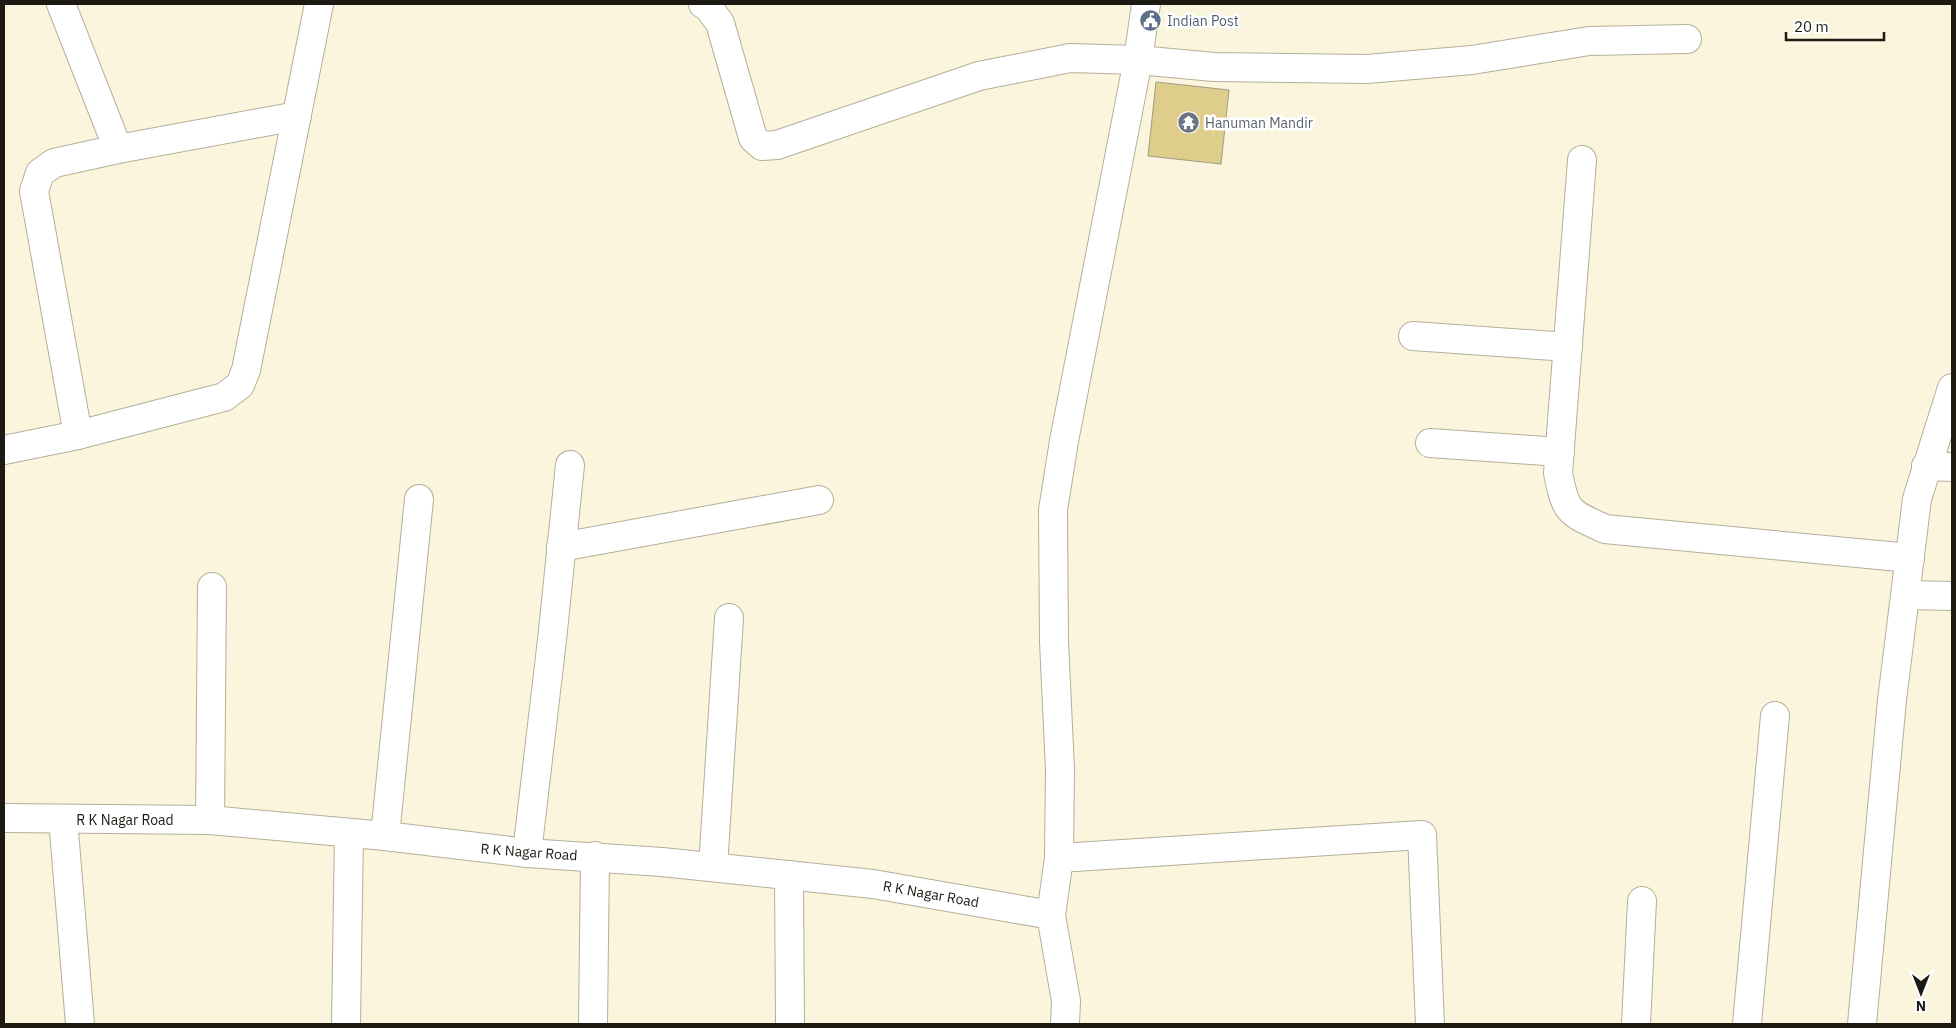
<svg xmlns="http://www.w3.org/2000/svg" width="1956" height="1028" viewBox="0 0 1956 1028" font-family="'IBM Plex Sans',sans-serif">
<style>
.building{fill:#dfcd8c;stroke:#9f9a85}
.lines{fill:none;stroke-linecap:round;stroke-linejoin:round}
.minor-casing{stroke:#b4af99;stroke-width:30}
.major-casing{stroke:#b4af99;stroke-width:30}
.minor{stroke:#fff;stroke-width:28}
.major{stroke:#fff;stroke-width:28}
.labels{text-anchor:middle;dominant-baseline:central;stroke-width:5;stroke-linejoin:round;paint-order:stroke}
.service-label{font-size:14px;fill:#4e5e75;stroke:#fff;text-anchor:start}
.worship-label{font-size:14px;fill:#5b616d;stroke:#fff;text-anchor:start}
.street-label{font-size:14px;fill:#1c1a12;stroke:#fff}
</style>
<rect width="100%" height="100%" fill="#fbf5de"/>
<polygon class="building" points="1156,82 1229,90 1221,164 1148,156"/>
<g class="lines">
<defs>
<g id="minor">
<polyline points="61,4 118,149"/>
<polyline points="703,4 708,7 720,23 753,138 762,146 777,145 979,76 1070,58 1138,60 1214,67 1367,69 1472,60 1589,41 1687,39"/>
<path d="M1582 160 1558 473C1566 514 1569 512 1605 529L1910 558"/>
<polyline points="1413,336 1568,347"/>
<polyline points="78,435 34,191 40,173 54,163 118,149 297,116"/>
<polyline points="1430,443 1560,452"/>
<polyline points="4,450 78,435 224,397 240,385 246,370 319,4"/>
<polyline points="1926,466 1952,467"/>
<polyline points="561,547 819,500"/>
<polyline points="1906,595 1952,596"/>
<polyline points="63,819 80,1024"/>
<polyline points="210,820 212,587"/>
<polyline points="385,836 419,499"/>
<polyline points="527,853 552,640 570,465"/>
<polyline points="1059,858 1422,835 1430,1024"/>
<polyline points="713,867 729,618"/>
<polyline points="789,875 790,1024"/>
<polyline points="1051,915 1059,858 1060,770 1054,641 1053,510 1064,441 1138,60 1146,4"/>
<polyline points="346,1024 349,833"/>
<polyline points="593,1024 595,856"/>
<polyline points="1636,1024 1642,901"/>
<polyline points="1747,1024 1775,716"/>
<polyline points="1862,1024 1892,700 1917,499 1952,388"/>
</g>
<polyline id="major" points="4,818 210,820 385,836 527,853 662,862 873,884 1051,915 1066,1001 1065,1024"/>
</defs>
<use href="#minor" class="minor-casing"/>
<use href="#major" class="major-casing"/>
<use href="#minor" class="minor"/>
<use href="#major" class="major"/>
</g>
<defs>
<symbol id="civic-disc" viewBox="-11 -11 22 22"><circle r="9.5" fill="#5c6f8a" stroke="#fff"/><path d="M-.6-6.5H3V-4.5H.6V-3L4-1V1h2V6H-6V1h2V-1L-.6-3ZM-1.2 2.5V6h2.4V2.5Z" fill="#fff"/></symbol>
<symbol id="temple-disc" viewBox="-11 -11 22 22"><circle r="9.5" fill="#6b7280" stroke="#fff"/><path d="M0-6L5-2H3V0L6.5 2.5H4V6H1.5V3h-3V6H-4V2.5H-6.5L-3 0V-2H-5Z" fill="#fff"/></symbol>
</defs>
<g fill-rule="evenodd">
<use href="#civic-disc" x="1138" y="8" width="25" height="25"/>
<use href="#temple-disc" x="1176" y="110" width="25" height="25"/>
</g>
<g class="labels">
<g class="service-label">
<text x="1167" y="21">Indian Post</text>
</g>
<g class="worship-label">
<text x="1205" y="123">Hanuman Mandir</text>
</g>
<g class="street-label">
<text x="125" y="820">R K Nagar Road</text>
<text transform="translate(529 852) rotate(4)">R K Nagar Road</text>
<text transform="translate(931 894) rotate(10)">R K Nagar Road</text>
</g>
</g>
<rect width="1956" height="1028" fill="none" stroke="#1c1a12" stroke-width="10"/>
<g transform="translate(1921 993) rotate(180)" stroke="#ffffff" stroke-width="4" paint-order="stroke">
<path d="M0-4L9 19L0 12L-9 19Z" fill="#1c1a12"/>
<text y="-8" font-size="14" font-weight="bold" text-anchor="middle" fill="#1c1a12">N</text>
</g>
<path d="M1786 32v8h98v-8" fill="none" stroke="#1c1a12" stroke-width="2.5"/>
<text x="1794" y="32" font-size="15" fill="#1c1a12" stroke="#ffffff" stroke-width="4" paint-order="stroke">20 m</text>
</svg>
